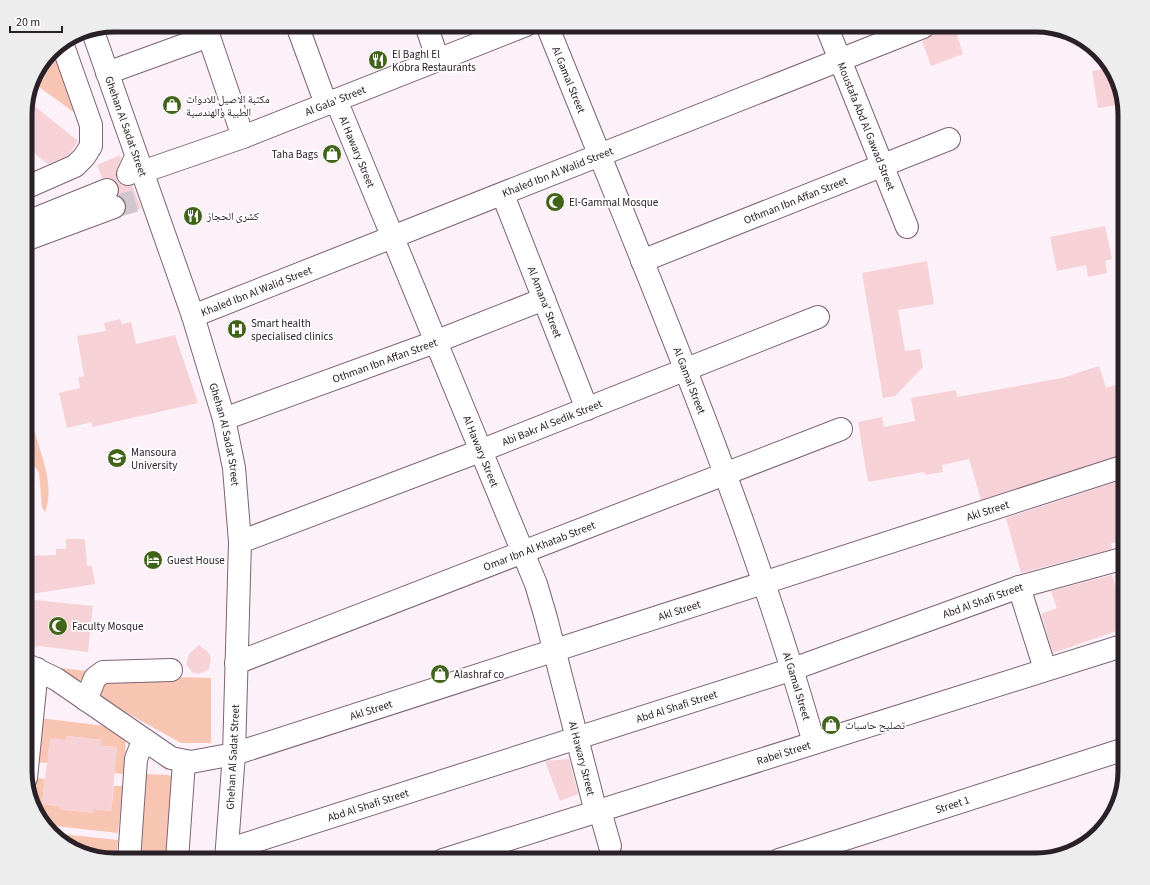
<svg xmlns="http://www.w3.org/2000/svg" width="1150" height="885" viewBox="0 0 1150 885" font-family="'Source Sans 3','Noto Naskh Arabic',sans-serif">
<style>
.green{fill:#f9c5b3}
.building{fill:#f6d1d6}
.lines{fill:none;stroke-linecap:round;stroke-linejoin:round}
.minor-tunnel{stroke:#d3c7cf;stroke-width:22;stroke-dasharray:22 11;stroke-linecap:butt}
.minor-casing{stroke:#7c6375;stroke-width:24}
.major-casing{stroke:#7c6375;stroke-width:24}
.minor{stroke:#fff;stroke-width:22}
.major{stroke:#fff;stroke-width:22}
.labels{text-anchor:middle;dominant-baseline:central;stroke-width:3.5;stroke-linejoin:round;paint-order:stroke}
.poi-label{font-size:11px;fill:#2a2027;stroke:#fff;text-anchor:start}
.street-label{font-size:11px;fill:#2a2027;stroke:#fff}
.rim{fill:none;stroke:#2a2027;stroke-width:5}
</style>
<rect width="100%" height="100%" fill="#fdf1f9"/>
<g class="green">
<polygon points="54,49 78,115 32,82 43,80 45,71 41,66"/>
<path d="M29 427 32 428 35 433C42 458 55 487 45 512L42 508 39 472 25 455V428Z"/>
<polygon points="62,668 86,671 87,673 83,681 61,678 59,669"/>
<polygon points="109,675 211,678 211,743 181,743 102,699 98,696 97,682"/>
<polygon points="39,718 114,727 126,738 124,774 114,773 117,747 101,746 101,740 67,736 66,740 47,763 33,762"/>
<polygon points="146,774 168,775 174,777 168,860 139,860"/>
<path d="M32 777 45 779 42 804 59 806V809L94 813V809L111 811 114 786H123L118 833 46 825C32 807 29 800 32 777Z"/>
<polygon points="53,833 118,840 116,860 60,841"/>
</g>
<g class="building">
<polygon points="935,25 981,25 981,26 957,35 963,54 931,66 922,41 933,35"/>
<polygon points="1110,68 1116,74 1123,104 1098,108 1092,71"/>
<polygon points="27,100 78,141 68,156 48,164 25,146 25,108"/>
<polygon points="120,155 121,159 116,175 118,181 123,185 132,185 141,208 124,215 126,209 126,203 122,198 118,195 118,185 114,180 109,178 102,178 97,165"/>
<polygon points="1105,226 1112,259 1105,261 1107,273 1088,277 1086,265 1057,271 1050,237"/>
<polygon points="927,261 934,304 898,310 905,351 920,349 923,367 895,396 883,398 862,273"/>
<polygon points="120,319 122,324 131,322 136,344 175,335 198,403 92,427 92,422 67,428 59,393 80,388 78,378 84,376 77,336 106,331 104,323"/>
<polygon points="1099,366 1106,388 1125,382 1125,454 981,500 969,459 942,465 943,472 925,475 924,472 868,482 858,422 882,417 884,427 915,421 911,398 956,390 957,397 1062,378"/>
<polygon points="1125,479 1125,540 1111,543 1112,549 1021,573 1006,518"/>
<polygon points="66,539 85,539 87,566 92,566 95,584 25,595 25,556 56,555 56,549 66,549"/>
<polygon points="1112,575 1116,588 1125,586 1125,628 1053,653 1041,614 1057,608 1051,591"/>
<polygon points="25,599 93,606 88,652 39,646 25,648"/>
<polygon points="199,645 209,653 211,658 209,669 199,674 193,673 186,664 189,654"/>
<polygon points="67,736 102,740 101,746 117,747 111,811 94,809 94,813 59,809 59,806 42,804 50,738 66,740"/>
<polygon points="569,759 578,794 560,801 545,761"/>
<polygon points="509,852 511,860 485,860"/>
</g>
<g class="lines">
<polyline class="minor-tunnel" points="114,207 138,200"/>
<defs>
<g id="minor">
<polyline points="205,25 243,137"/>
<polyline points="297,25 326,104"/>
<polyline points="426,25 438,60"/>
<path id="s1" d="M547 25C642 262 744 497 814 743"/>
<path id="s2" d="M826 25 907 227"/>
<polyline points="107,73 209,36"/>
<path id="s3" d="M336 100 536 584 546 618 596 812"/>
<polyline points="128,174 136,157"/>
<polyline points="25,188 75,166 84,157 91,146 91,125 62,43"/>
<path id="s4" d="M503 195 587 409"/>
<polyline points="25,223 107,190"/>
<polyline points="25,240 114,207"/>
<path id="s5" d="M642 261 949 139"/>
<path id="s6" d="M193 316 923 27"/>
<path id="s7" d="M224 419 435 342 544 299"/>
<path id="s8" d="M240 542 480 451 818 317"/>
<polyline points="1019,587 1045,669"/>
<path id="s9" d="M236 663 841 429"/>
<path id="s10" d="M25 664 56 679 171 758 191 762 234 754 1125 466"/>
<polyline points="86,700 95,678 103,672 171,670"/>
<polyline points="26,778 37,669"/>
<polyline points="600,811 610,846"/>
<path id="s11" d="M227 850 793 669 1019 587 1125 558"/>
<polyline points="129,860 136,759 141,746 146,741"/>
<polyline points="177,860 184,762"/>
<path id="s12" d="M443 860 1125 645"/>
<path id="s13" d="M779 860 1125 749"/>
</g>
<g id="major">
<path id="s14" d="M92 29 193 316 224 419 234 468 240 542 234 754 226 860"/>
<path id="s15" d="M142 172 243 137 526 25"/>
</g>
</defs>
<use href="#minor" class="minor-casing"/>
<use href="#major" class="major-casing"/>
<use href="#minor" class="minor"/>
<use href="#major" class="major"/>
</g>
<defs>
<symbol id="restaurant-disc" viewBox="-11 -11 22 22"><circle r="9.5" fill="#42631a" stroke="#fff"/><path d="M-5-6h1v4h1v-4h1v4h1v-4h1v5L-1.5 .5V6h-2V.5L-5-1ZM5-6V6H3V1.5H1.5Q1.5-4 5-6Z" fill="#fff"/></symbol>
<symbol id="shop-disc" viewBox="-11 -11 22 22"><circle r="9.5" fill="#42631a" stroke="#fff"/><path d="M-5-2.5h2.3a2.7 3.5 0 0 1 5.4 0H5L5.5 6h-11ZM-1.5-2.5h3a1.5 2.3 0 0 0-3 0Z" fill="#fff"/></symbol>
<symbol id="mosque-disc" viewBox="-11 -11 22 22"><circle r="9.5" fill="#42631a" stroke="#fff"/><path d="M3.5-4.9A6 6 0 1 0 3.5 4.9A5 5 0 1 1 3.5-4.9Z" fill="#fff"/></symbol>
<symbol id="hospital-disc" viewBox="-11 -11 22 22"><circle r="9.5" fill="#42631a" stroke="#fff"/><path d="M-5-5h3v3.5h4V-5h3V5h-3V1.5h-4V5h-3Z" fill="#fff"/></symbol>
<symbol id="university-disc" viewBox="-11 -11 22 22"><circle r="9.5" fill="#42631a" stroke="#fff"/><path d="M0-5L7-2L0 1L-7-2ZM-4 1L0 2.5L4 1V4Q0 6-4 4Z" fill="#fff"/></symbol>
<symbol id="hotel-disc" viewBox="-11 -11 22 22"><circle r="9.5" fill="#42631a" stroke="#fff"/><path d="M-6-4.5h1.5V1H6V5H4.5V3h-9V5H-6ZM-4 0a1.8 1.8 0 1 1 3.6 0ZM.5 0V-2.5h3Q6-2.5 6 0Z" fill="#fff"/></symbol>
</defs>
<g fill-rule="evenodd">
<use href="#restaurant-disc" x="367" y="49" width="22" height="22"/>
<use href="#shop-disc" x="161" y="94" width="22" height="22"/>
<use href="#shop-disc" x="321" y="143" width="22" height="22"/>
<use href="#mosque-disc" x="544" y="191" width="22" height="22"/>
<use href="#restaurant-disc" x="182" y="205" width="22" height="22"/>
<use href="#hospital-disc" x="226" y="318" width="22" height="22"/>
<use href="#university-disc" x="106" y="447" width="22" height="22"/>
<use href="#hotel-disc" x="142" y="549" width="22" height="22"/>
<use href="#mosque-disc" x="47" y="615" width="22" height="22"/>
<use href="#shop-disc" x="429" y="663" width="22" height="22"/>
<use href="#shop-disc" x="820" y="714" width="22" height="22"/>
</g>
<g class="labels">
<g class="poi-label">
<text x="392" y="54">El Baghl El<tspan x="392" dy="13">Kobra Restaurants</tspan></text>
<text x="186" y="99">مكتبة الاصيل للادوات<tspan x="186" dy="13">الطبية والهندسية</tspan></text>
<text x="318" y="154" text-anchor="end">Taha Bags</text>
<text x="569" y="202">El-Gammal Mosque</text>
<text x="207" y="216">كشرى الحجاز</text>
<text x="251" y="323">Smart health<tspan x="251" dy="13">specialised clinics</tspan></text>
<text x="131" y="452">Mansoura<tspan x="131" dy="13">University</tspan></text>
<text x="167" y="560">Guest House</text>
<text x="72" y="626">Faculty Mosque</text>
<text x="454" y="674">Alashraf co</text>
<text x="845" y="725">تصليح حاسبات</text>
</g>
<g class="street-label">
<text stroke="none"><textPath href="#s1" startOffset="59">Al Gamal Street</textPath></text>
<text stroke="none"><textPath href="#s15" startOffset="206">Al Gala' Street</textPath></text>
<text stroke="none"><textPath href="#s2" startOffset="109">Moustafa Abd Al Gawad Street</textPath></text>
<text stroke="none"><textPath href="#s14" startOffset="103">Ghehan Al Sadat Street</textPath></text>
<text stroke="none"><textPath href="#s3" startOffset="56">Al Hawary Street</textPath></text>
<text stroke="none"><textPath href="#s6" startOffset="392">Khaled Ibn Al Walid Street</textPath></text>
<text stroke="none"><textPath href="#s5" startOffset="165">Othman Ibn Affan Street</textPath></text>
<text stroke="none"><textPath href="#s6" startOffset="68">Khaled Ibn Al Walid Street</textPath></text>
<text stroke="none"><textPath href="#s4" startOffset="115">Al Amana' Street</textPath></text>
<text stroke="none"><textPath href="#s7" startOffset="171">Othman Ibn Affan Street</textPath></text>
<text stroke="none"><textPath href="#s1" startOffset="383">Al Gamal Street</textPath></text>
<text stroke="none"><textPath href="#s8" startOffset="334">Abi Bakr Al Sedik Street</textPath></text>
<text stroke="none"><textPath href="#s14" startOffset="427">Ghehan Al Sadat Street</textPath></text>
<text stroke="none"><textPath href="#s3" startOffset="380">Al Hawary Street</textPath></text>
<text stroke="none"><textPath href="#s10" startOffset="1030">Akl Street</textPath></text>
<text stroke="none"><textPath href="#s9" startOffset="325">Omar Ibn Al Khatab Street</textPath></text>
<text stroke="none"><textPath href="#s11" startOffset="796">Abd Al Shafi Street</textPath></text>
<text stroke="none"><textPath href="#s10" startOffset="706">Akl Street</textPath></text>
<text stroke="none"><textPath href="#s1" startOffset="707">Al Gamal Street</textPath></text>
<text stroke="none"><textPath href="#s11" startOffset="472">Abd Al Shafi Street</textPath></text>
<text stroke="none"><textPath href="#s10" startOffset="382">Akl Street</textPath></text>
<text stroke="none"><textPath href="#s12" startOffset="357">Rabei Street</textPath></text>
<text transform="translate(233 757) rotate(-87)">Ghehan Al Sadat Street</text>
<text stroke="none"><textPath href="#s3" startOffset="704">Al Hawary Street</textPath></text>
<text stroke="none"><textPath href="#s13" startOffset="182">Street 1</textPath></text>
<text stroke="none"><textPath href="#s11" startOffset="148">Abd Al Shafi Street</textPath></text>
</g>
</g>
<path d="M0 0H1150V885H0ZM114 32H1036A82 82 0 0 1 1118 114V771A82 82 0 0 1 1036 853H114A82 82 0 0 1 32 771V114A82 82 0 0 1 114 32Z" fill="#eeedee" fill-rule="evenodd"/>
<path class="rim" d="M114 32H1036A82 82 0 0 1 1118 114V771A82 82 0 0 1 1036 853H114A82 82 0 0 1 32 771V114A82 82 0 0 1 114 32Z"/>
<path d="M10 26v6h52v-6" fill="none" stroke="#2a2027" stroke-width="2"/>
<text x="16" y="26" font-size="12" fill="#2a2027" stroke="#ffffff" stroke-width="3" paint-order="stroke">20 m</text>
</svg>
